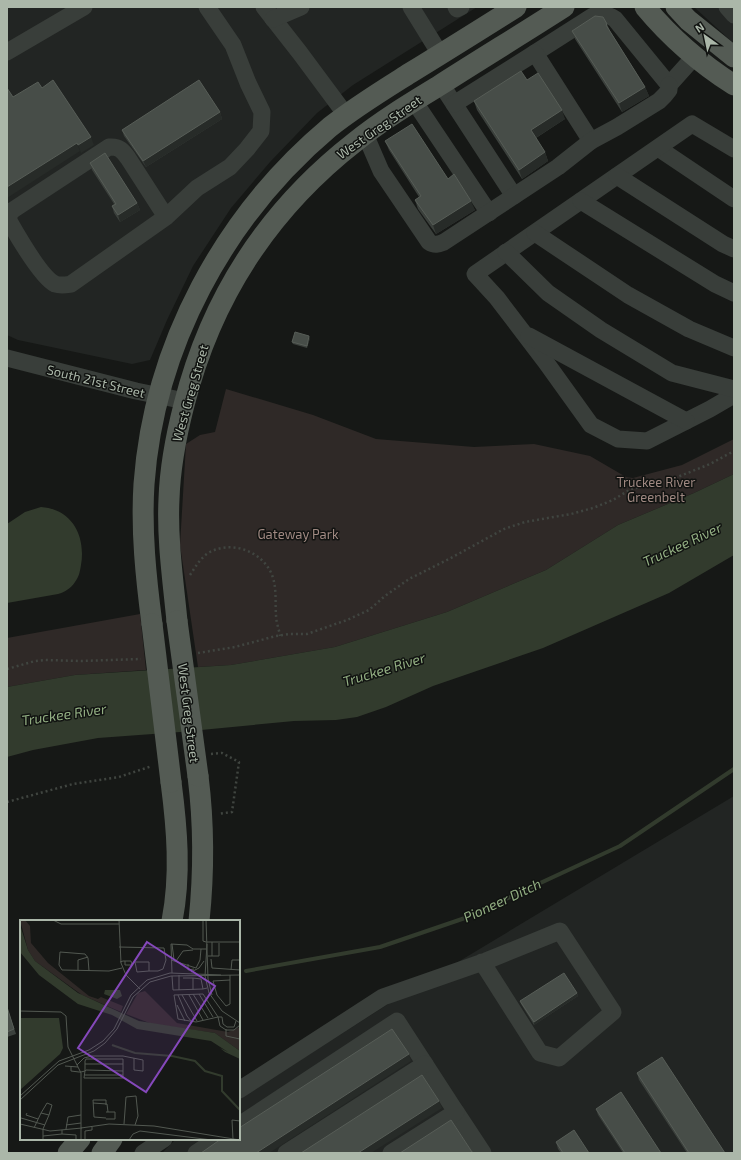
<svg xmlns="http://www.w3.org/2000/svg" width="741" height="1160" viewBox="0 0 741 1160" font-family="'Exo 2',sans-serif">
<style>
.built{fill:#222523}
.green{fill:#2f2927}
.water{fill:#323b2d}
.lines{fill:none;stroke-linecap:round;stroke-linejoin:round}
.stream{stroke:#323b2d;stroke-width:4}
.path{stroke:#404540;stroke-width:2.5;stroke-dasharray:2 3;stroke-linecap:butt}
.minor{stroke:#393e3a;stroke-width:17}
.major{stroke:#545b54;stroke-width:21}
.major-bridge{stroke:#545b54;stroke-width:21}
.wall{fill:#3b403c}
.shaded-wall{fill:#272b28}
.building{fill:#474d48;stroke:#575d57}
.labels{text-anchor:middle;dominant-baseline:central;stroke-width:3;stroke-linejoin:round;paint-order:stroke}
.street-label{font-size:13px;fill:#abb7a9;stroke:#111311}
.park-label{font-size:13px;fill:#a08982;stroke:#111311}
.water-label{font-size:14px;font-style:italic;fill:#93af83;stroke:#111311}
.inset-river{fill:none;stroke:#323b2d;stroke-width:2}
.inset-road{fill:none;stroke:#525851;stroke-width:1}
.view{fill:#8548bb;fill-opacity:0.15;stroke:#8548bb;stroke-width:2}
.inset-edge{fill:none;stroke:#abb7a9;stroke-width:2}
</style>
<rect width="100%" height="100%" fill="#161816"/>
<g class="built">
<polygon points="7,7 477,7 353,85 317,113 270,162 231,208 193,266 167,320 150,360 132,364 18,340 7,335"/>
<polygon points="694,7 734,7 734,43 730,40"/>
<polygon points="734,796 734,1153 162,1153 176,1139 239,1139 239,1099 393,1001"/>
</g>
<g class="green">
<polygon points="226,389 313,415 376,439 474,447 534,444 590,456 626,477 633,478 682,465 734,439 734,474 694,493 618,525 546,570 447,612 335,647 231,665 198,667 180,545 186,444 200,435 215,432"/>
<polygon points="140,614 146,670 75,675 7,687 7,638"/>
</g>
<g class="water">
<polygon points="734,474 734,555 669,593 543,648 433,686 386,707 357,717 336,720 294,721 180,732 98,738 33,750 7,757 7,687 75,675 231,665 335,647 447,612 546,570 618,525 694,493"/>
<path d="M41 507C72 509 86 536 81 565 80 571 79 577 75 582 71 588 65 592 58 594L7 603V524L25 512Z"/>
</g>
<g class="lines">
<polyline class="stream" points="246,971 380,947 465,918 620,846 734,769"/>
<g class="path">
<path d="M190 575C196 566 201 557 210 552 233 540 263 552 272 575 277 588 275 602 276 615 276 622 279 629 280 636"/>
<polyline points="198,653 235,647 276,636 290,634 307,634 347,620 369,610 385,596 409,579 449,559 504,529 525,522 571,514 593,508 613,500 631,489 654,484 675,478 710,464 734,451"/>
<polyline points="7,669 35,661 45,660 81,661 141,659"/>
<polyline points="211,754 222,753 239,762 232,812 218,814"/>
<polyline points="7,802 73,784 119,777 152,766"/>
</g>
<g class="minor">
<polyline points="264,7 300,53 346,115"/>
<polyline points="411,7 440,54"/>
<polyline points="456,7 457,9 461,7"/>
<polyline points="727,7 734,15"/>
<polyline points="273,19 301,7"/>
<polyline points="7,52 84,7"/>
<path d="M535 53 593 16C602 13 607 14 615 19L669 85 695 56"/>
<polyline points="441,84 514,196"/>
<polyline points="414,101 489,213"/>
<polyline points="454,104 535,53 591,141"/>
<path d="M365 134 381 171 429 242C435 246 439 244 444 242L558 167 591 141 617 127 659 101 665 95 669 90V85"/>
<polyline points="658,148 734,199"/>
<polyline points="734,149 692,124 475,274 497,298 545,361 591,425 618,439 647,441 710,409 734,395"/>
<polyline points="617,176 723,244 734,249"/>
<polyline points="581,201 715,284 734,293"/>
<path d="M166 217 128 158C123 151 119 146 109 147L13 210 9 214V221C17 235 42 278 55 284 61 286 65 285 71 284L166 217 197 188 230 167 247 149 261 131 262 112 248 83 233 45 207 7"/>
<polyline points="535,233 628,295 689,329 734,348"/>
<polyline points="506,252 548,293 601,330 672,373 734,389"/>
<polyline points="529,336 686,421"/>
<polyline points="7,358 136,391 185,401"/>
<polyline points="239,1090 383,997 486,961 560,931 613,1012 559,1058 540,1053 482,962"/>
<polyline points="456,1112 483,1153"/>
<polyline points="239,1125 397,1021 456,1112 391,1153"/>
<polyline points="143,1153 164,1139"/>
<polyline points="196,1153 217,1139"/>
<polyline points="286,1153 425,1064"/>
</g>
<g class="major">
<path d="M645 7C670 37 701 64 734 85"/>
<polyline points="676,7 688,20 734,57"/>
<path d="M177 621C173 580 167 539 169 499 170 467 176 436 184 405 211 298 268 210 355 142 381 121 409 104 437 87 479 60 522 34 564 7"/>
<path d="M152 624C146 578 141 531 144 484 154 346 224 216 330 127 355 107 383 90 410 73 446 51 481 29 516 7"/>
<path d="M198 776C204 824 204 873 199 921"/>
<path d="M171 782C177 828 181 875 172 921"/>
<polyline points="68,1153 80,1139"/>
<polyline points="102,1153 112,1139"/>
</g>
<g class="major-bridge">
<polyline points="177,621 198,776"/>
<polyline points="152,624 171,782"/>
</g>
</g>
<g class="wall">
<polygon points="607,24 610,31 645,87 649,96 622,112 575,39 572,31"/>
<polygon points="527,80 565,119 536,138 545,152 548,161 522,179 477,110 474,101"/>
<polygon points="220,112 222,119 146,167 124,136 122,130"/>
<polygon points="385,141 448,179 475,210 436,234 418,209 415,200 419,197 389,150"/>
<polygon points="90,163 137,203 140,210 120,222 114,213 112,206 114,204 92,170"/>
<polygon points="310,338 307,348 293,344 292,342"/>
<polygon points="577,993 578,996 534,1025 521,1004 520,1001"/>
<polygon points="7,1007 16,1034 7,1037"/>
<polygon points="637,1073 725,1153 687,1153 639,1080"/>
<polygon points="596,1109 661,1153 623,1153 598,1115"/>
<polygon points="556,1142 589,1153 561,1153 558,1149"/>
</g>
<g class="shaded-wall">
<polygon points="645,87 649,96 622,112 619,103"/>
<polygon points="562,110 565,119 534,139 531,130"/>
<polygon points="220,112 222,119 146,167 143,161"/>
<polygon points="91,137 94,145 81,153 78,145"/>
<polygon points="77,143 80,151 7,198 7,187"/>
<polygon points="545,152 548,161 522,179 519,170"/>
<polygon points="471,201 475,210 436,234 433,225"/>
<polygon points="137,203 140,210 120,222 118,215"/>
<polygon points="309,336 310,338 307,348 307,346"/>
<polygon points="577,993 578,996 534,1025 534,1022"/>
<polygon points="409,1054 411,1061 269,1153 256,1153"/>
<polygon points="439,1101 442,1108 371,1153 358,1153"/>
</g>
<g class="building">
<polygon points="595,16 603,17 607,24 606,25 645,87 619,103 572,31"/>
<polygon points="521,71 527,80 538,73 562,110 531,130 545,152 519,170 474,101"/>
<polygon points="53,80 91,137 78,145 77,143 7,187 7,88 13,97 38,82 42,88"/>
<polygon points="199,80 220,112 143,161 122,130"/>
<polygon points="412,124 448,179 454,174 471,201 433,225 415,200 421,196 385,141"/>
<polygon points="105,153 137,203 118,215 112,206 116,204 90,163"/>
<polygon points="295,332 309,336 307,346 292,342"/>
<polygon points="564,973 577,993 534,1022 520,1001"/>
<polygon points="7,1007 14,1029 7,1032"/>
<polygon points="392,1029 409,1054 256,1153 201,1153 221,1139 239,1139 239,1128"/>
<polygon points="662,1057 725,1153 689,1153 637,1073"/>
<polygon points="422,1075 439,1101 358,1153 301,1153"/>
<polygon points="621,1092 661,1153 625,1153 596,1109"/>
<polygon points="451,1120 472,1152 474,1153 400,1153"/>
<polygon points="574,1130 589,1153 563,1153 556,1142"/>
</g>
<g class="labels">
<g class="street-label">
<text transform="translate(379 127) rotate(-35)">West Greg Street</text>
<text transform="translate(96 381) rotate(14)">South 21st Street</text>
<text transform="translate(190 393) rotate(-74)">West Greg Street</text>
<text transform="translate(189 713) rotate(83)">West Greg Street</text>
</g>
<g class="park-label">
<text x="656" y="482">Truckee River<tspan x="656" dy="15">Greenbelt</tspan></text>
<text x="298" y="534">Gateway Park</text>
</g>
<g class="water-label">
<text transform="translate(682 544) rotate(-25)">Truckee River</text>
<text transform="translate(384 669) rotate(-17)">Truckee River</text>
<text transform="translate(64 714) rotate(-8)">Truckee River</text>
<text transform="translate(502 900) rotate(-25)">Pioneer Ditch</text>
</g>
</g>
<g transform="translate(20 920)">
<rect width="220" height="220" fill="#161816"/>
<path d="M0 0H5L10 6 11 23 28 43 69 76 78 79 81 77 103 86 101 92 62 75 15 41 8 30ZM125 71 157 103 208 112 220 107V131L195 113 132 104 106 94 118 73Z" fill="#2f2927"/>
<path d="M0 5 8 30 15 41 58 73 119 101 195 113 220 131V139L205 132 200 128 208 132 191 121 117 109 92 95 58 84 19 55 0 32ZM85 70H100L102 76 97 79 84 74ZM0 98H39L43 128 40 134 0 170Z" fill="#323b2d"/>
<path class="inset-river" d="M92 125 115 133 152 136 175 141 185 151 202 156V171L220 190"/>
<path class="inset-road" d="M33 0 41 4H99M99 0 101 43 106 55 120 69M183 0V21L186 22M186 0 188 59 192 75M187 22H220M152 24 154 40M187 24 185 56 189 73 202 91 220 103M99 27 144 28 146 40 143 49 138 51H129L117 52 115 42H129V51M188 36H199V23M192 36V22M191 39 192 48 220 50M151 40 176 48 180 40 181 29M156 41 163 31 173 30M100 42 103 41H111L112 45H105V41M168 44V50L174 49M58 50V40L68 37M211 50 212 40H220M69 51 68 38 65 34 40 32 39 45 42 50H43L89 51 102 48M171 52 179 48 184 41M152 53 151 24 167 25 173 29H186M159 55V70M210 55V84L206 86 197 75 193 61 210 60M152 56 153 70 183 69M163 58H173V70M173 58 181 59 183 69 187 68M173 74 188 98M179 74 193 97M183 74 198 97 176 102 158 99 154 75ZM158 75 167 96 171 101M162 75 177 101M169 75 183 100M157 85 165 101M0 91 41 92 46 96 48 127 61 153V220M216 101 214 107H207L203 104 202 97H198L200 106 206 110H214L220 105M206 109V116L220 119M65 144H103M57 145 64 138 72 136H103L123 140V151L114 150V138M45 146 58 147M51 147V151L59 152H61L65 151 66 150 103 151V139H66L65 141V151L64 158H103V151M65 155H103M0 176 39 141 69 130 83 121 94 109 111 75 127 60 150 53 201 55M0 180 38 145 74 131 85 123 97 109 113 77 130 62 151 56 220 55M73 183 87 184 88 192M86 185V180H73L74 197 86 198M86 192H95V199H86M7 193 6 195 18 199M21 193 27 183 32 185 29 195M1 198 25 205M0 204 30 211 62 208M104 204 106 177 116 176 118 196 115 205M46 205 61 203M14 208 21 193 29 195 23 209V220M61 208 89 204 134 206 220 220M46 209 48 197 61 195M42 214 56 215V220M23 216 42 214V210M213 219 212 200 220 201M65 220V211L72 210V207M109 220 113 214 120 211 192 220"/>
<path class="view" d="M127 22 195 66 126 172 58 128Z"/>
<rect width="220" height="220" class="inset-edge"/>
</g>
<rect width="741" height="1160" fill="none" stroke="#abb7a9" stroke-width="16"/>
<g transform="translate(705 36) rotate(327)" stroke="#111311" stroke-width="3" paint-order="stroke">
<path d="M0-3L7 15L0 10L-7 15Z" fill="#abb7a9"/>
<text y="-6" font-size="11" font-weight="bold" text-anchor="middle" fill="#abb7a9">N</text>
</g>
</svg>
